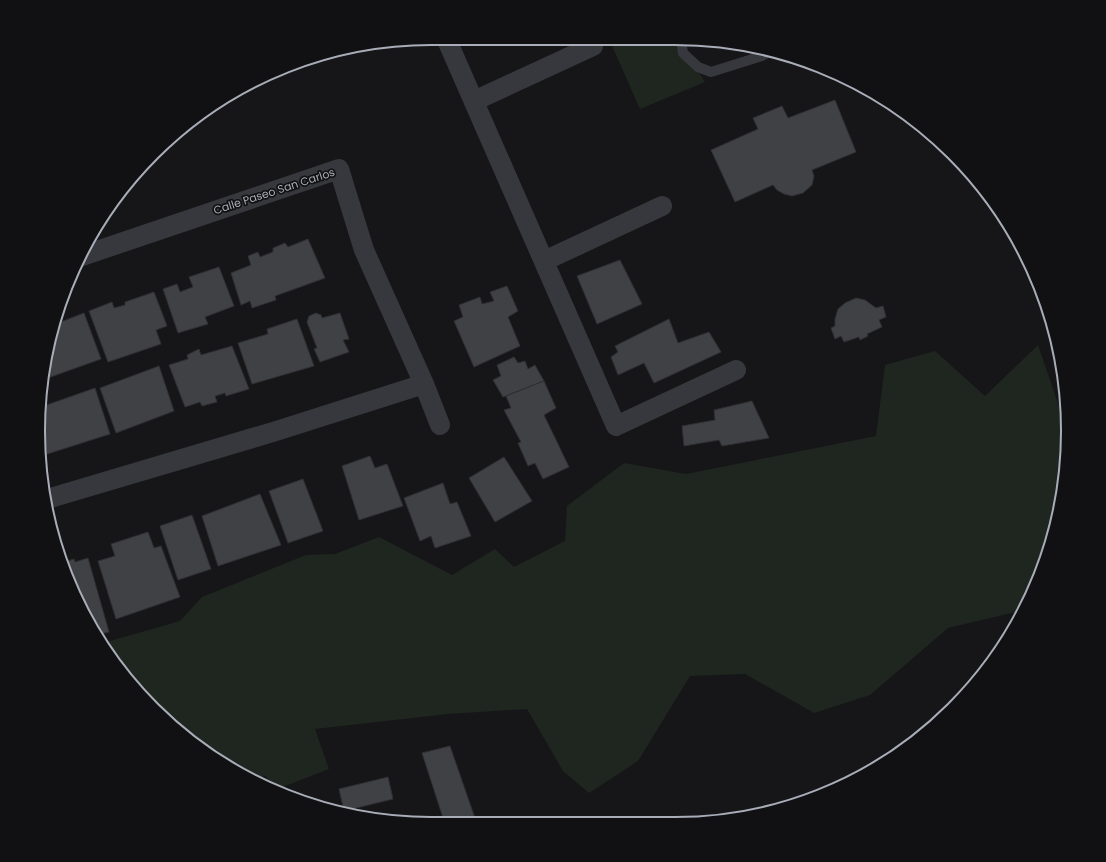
<svg xmlns="http://www.w3.org/2000/svg" width="1106" height="862" viewBox="0 0 1106 862" font-family="Poppins,sans-serif">
<style>
.green{fill:#1e261f}
.building{fill:#404145;stroke:#303034}
.lines{fill:none;stroke-linecap:round;stroke-linejoin:round}
.lane{stroke:#37383d;stroke-width:10}
.street{stroke:#37383d;stroke-width:20}
.labels{text-anchor:middle;dominant-baseline:central;stroke-width:3.5;stroke-linejoin:round;paint-order:stroke}
.street-label{font-size:11px;fill:#a8adb8;stroke:#111113}
.rim{fill:none;stroke:#a8adb8;stroke-width:2}
</style>
<rect width="100%" height="100%" fill="#161618"/>
<g class="green">
<polygon points="609,39 677,39 705,82 640,109"/>
<polygon points="1038,345 1063,418 1066,416 1067,456 1055,532 1024,610 948,628 870,695 814,713 745,674 690,676 638,761 589,793 563,771 527,709 448,714 315,729 329,769 275,790 266,776 253,779 212,758 153,709 103,643 180,621 202,597 306,555 335,554 379,537 452,575 495,549 514,567 565,541 567,506 624,463 686,474 876,436 885,365 935,351 985,396"/>
</g>
<g class="building">
<polygon points="835,100 856,152 812,170 814,176 812,185 803,193 792,196 784,194 777,190 773,185 735,202 711,150 758,129 753,118 782,106 788,118"/>
<polygon points="308,239 325,278 275,296 276,300 252,308 250,301 241,305 231,273 251,265 248,256 258,252 260,257 273,252 273,248 285,243 288,247"/>
<polygon points="620,260 642,304 597,324 577,276"/>
<polygon points="219,267 234,306 205,317 208,324 178,333 163,289 177,284 180,292 193,287 189,277"/>
<polygon points="507,286 518,311 508,317 520,346 474,367 454,321 463,317 459,305 480,297 482,304 494,301 490,292"/>
<polygon points="154,292 167,326 156,330 161,344 108,362 89,311 112,302 114,308 125,305 125,302"/>
<polygon points="856,298 865,300 876,308 883,306 886,317 879,320 882,327 867,334 868,336 860,340 859,337 844,342 841,336 835,339 831,328 835,326 835,319 838,309 845,303"/>
<polygon points="84,313 101,359 45,379 53,325"/>
<polygon points="316,313 321,315 322,318 340,313 349,339 343,340 349,352 320,362 314,349 317,348 307,322 309,316"/>
<polygon points="297,319 314,366 252,384 238,343 268,334 267,329"/>
<polygon points="669,319 678,343 709,332 721,352 654,383 644,363 618,375 611,357 618,352 615,346"/>
<polygon points="232,346 249,389 226,396 225,393 215,396 217,402 202,406 200,402 185,407 169,365 188,359 187,355 199,349 201,355"/>
<polygon points="514,357 518,363 525,361 528,369 535,365 544,381 503,397 493,380 501,376 497,365"/>
<polygon points="159,366 174,411 116,433 100,388"/>
<polygon points="544,381 556,408 544,415 569,467 543,479 535,463 528,466 518,443 521,442 504,410 511,408 506,396"/>
<polygon points="95,388 110,434 41,456 38,431 41,407"/>
<polygon points="752,401 769,438 722,446 719,440 684,446 682,426 715,420 714,410"/>
<polygon points="370,456 375,468 387,464 403,506 359,520 342,466"/>
<polygon points="504,457 532,501 495,522 469,478"/>
<polygon points="303,479 323,531 288,543 269,491"/>
<polygon points="443,483 450,504 457,502 471,536 435,548 431,536 420,541 404,498"/>
<polygon points="260,494 281,545 218,566 202,516"/>
<polygon points="192,515 211,569 178,580 160,526"/>
<polygon points="148,532 154,548 161,546 180,597 116,619 98,561 115,556 111,544"/>
<polygon points="88,558 109,632 96,635 91,628 64,562 74,559 75,562"/>
<polygon points="450,746 477,824 445,824 422,753"/>
<polygon points="388,777 393,799 344,811 339,789"/>
<polygon points="343,806 345,814 333,810"/>
</g>
<g class="lines">
<polyline class="lane" points="681,39 683,53 698,67 711,72 762,56 768,52"/>
<g class="street">
<polyline points="446,38 616,426 736,370"/>
<polyline points="474,101 593,46"/>
<polyline points="82,256 339,169 364,250 424,384 440,425"/>
<polyline points="544,261 662,206"/>
<polyline points="47,499 273,432 424,384"/>
</g>
</g>
<g class="labels">
<g class="street-label">
<text transform="translate(274 191) rotate(-18)">Calle Paseo San Carlos</text>
</g>
</g>
<path d="M0 0H1106V862H0ZM431 45H675A386 386 0 0 1 1061 431V431A386 386 0 0 1 675 817H431A386 386 0 0 1 45 431V431A386 386 0 0 1 431 45Z" fill="#111113" fill-rule="evenodd"/>
<path class="rim" d="M431 45H675A386 386 0 0 1 1061 431V431A386 386 0 0 1 675 817H431A386 386 0 0 1 45 431V431A386 386 0 0 1 431 45Z"/>
</svg>
